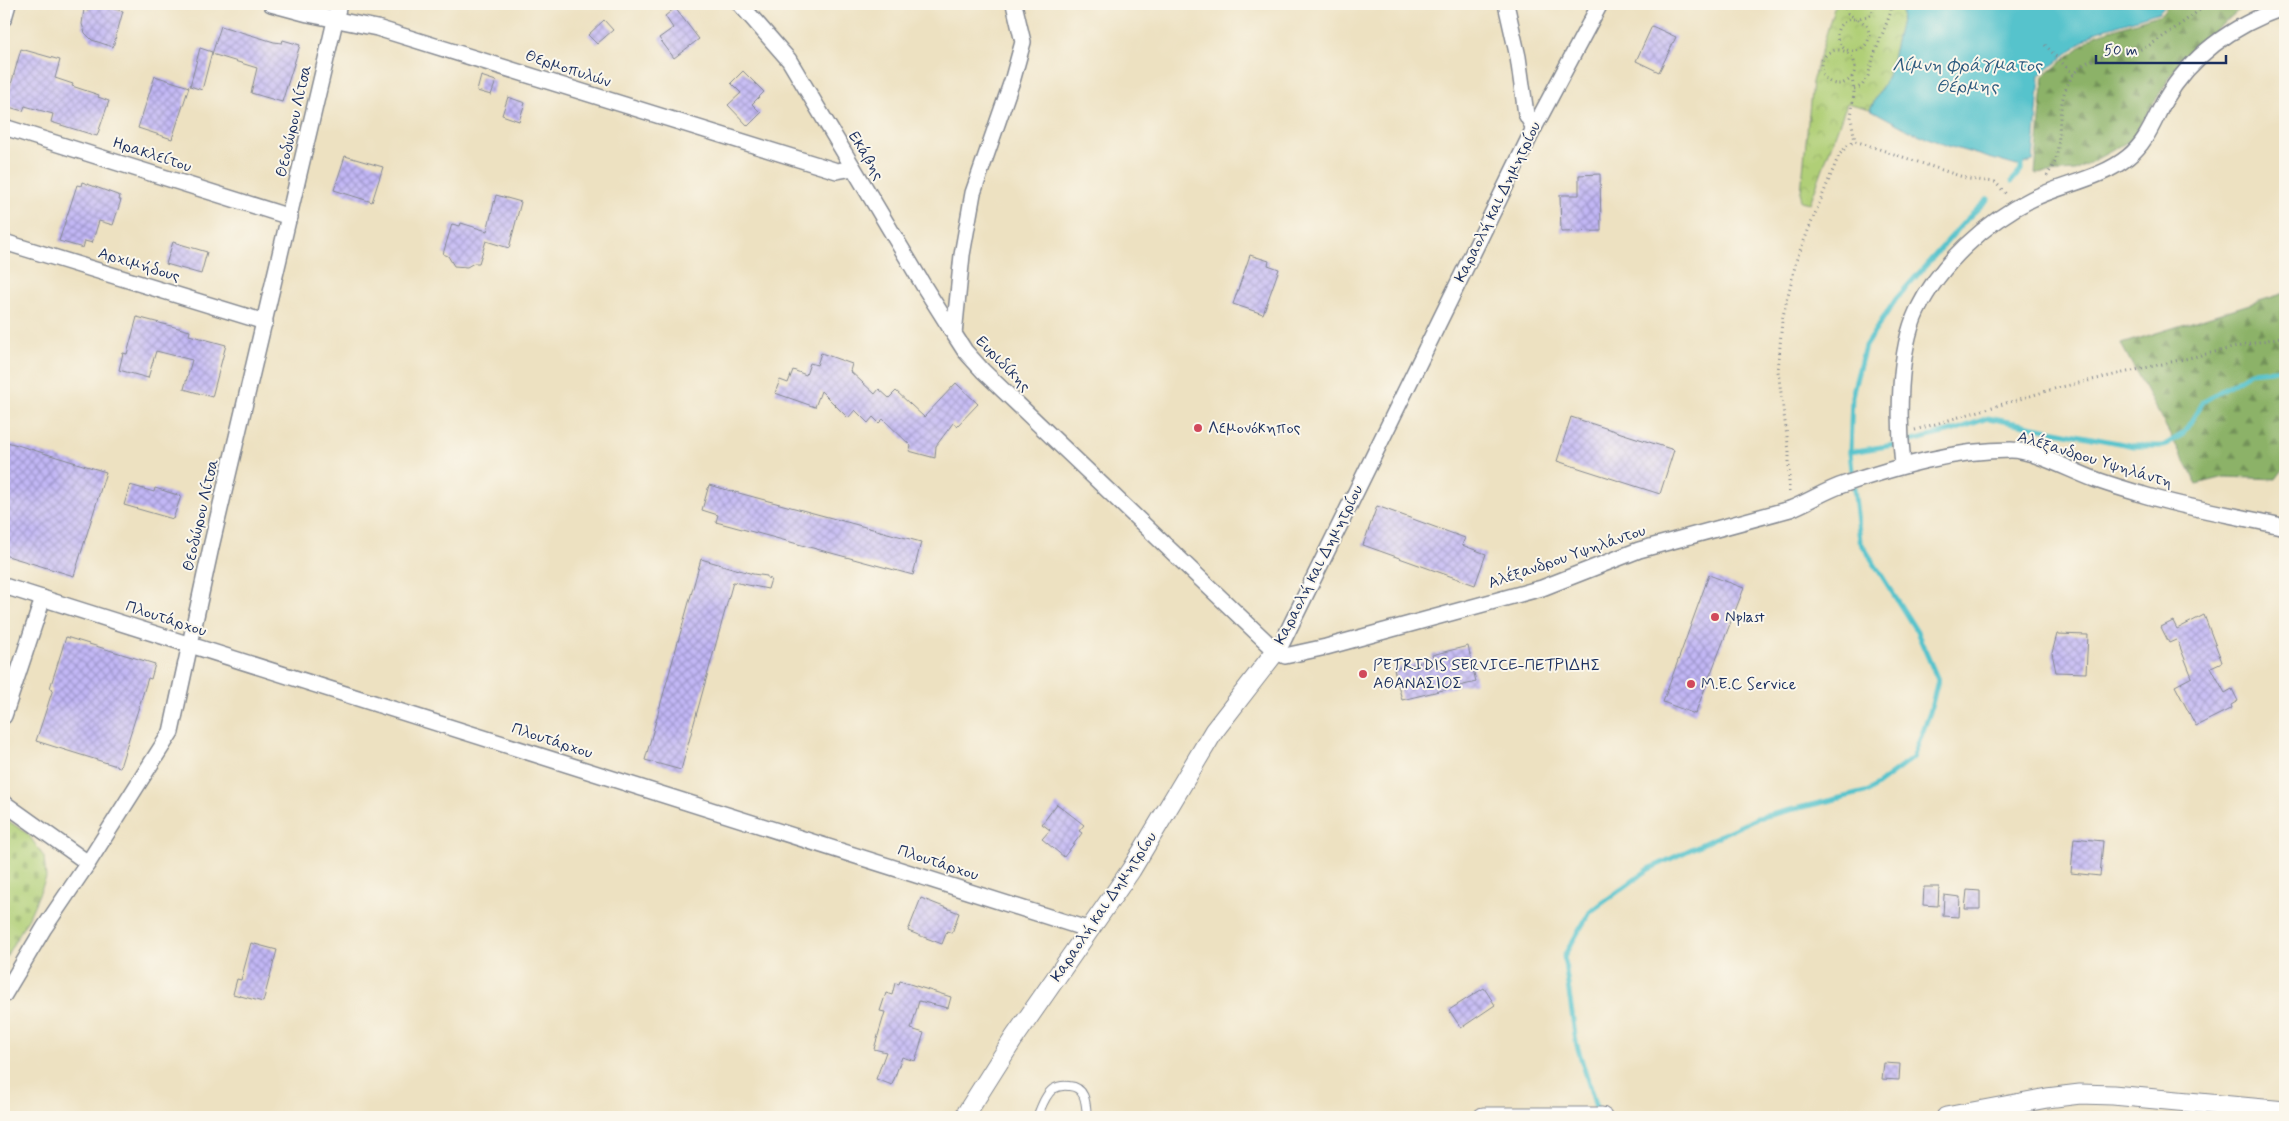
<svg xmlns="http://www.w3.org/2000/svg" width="2289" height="1121" viewBox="0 0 2289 1121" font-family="Mynerve,sans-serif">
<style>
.forest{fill:url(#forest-firs);stroke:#547063}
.cemetery{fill:url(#cemetery-stones);stroke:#667f6a}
.park{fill:url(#park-crowns);stroke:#667f6a}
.water{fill:#56c3cc;stroke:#387995}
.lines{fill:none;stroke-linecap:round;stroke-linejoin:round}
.stream{stroke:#56c3cc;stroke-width:5}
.building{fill:url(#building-cross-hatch)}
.service-casing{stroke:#848890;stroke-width:10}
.minor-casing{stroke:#848890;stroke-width:18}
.tertiary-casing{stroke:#848890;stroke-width:21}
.path{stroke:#848890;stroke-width:3;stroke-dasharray:1 4;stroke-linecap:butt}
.service{stroke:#fff;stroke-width:8}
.minor{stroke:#fff;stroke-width:15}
.tertiary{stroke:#fff;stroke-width:19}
.poi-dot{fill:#d1495b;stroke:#fbf7ec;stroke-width:2}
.labels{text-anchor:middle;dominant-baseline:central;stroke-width:4;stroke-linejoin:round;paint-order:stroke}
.street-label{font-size:16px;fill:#1b2f5e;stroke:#fbf7ec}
.poi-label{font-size:16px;fill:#1b2f5e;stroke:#fbf7ec;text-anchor:start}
.water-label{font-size:18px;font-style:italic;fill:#2d5b7f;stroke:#fbf7ec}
</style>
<defs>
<pattern id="forest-firs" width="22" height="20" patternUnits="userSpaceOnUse" patternTransform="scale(1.25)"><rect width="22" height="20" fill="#8cb268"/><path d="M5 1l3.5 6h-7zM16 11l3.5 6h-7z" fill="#729159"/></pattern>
<pattern id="cemetery-stones" width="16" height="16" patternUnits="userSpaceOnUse" patternTransform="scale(1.25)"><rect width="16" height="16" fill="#b0cf77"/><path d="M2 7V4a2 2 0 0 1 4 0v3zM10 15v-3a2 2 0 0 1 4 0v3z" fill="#97b269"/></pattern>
<pattern id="park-crowns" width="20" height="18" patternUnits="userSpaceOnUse" patternTransform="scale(1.25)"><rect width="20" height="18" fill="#b0cf77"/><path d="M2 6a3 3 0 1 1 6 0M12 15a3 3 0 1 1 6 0" fill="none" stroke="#97b269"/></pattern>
<pattern id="building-cross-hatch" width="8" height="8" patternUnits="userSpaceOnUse" patternTransform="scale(1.25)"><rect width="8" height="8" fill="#c2b7f5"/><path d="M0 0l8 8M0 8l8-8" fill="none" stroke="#9d95ca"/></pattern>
</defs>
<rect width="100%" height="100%" fill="#fbf7ec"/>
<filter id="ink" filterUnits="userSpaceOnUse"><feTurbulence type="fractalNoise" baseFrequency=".02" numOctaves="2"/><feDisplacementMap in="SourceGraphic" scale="10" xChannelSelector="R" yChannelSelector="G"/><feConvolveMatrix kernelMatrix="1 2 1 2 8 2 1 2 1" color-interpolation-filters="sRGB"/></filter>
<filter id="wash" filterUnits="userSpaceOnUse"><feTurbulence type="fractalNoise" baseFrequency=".0096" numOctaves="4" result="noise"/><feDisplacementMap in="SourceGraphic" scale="20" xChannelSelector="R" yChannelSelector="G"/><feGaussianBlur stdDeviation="1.12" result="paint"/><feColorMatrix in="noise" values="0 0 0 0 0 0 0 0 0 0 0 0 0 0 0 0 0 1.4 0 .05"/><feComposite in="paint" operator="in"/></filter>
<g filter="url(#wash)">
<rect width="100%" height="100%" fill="#ede1c1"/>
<g class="forest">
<polygon points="2169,4 2246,4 2180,61 2131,140 2075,171 2035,174 2044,76 2095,35 2161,14"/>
<polygon points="2285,293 2285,467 2276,479 2225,477 2197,484 2121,344"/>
</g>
<polygon class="cemetery" points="4,818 28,834 44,857 46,878 29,917 4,960"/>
<polygon class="park" points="1835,4 1902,4 1902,16 1888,76 1870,109 1847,103 1810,203 1800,201 1812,82"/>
<polygon class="water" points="1902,4 2166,4 2159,12 2095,32 2040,75 2033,161 2017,166 1948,146 1910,131 1870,109 1888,76 1902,16"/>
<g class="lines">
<g class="stream">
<polyline points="2012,181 2021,170 2021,159"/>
<polyline points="1850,452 1900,444 1955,430 1988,418 2134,446 2163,446 2183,434 2203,402 2251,372 2285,369"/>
<polyline points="1598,1114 1576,1042 1564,956 1590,912 1649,869 1757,818 1869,791 1913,758 1930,712 1938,680 1917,632 1860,541 1850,452 1852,396 1865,346 1896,299 1967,219 1988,199"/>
</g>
</g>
<g id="blocks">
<g class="building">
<polygon points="91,4 123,11 113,47 92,40 85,33 82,24 84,9 88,11"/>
<polygon points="675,8 699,39 674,58 659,38 673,28 665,16"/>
<polygon points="604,20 613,30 597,44 588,35"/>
<polygon points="221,26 274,42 282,43 283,40 300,45 282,102 251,93 257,68 212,54"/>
<polygon points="1652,26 1676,37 1659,72 1636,61"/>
<polygon points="200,48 212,52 202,90 190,86"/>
<polygon points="21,49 60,60 55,78 73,84 72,86 99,95 98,97 109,101 97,136 51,122 53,114 25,106 23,111 5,106"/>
<polygon points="743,71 764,92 752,104 761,113 748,126 728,105 741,93 731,83"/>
<polygon points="155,76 189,87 172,139 138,128"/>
<polygon points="481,76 496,81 491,95 477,91"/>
<polygon points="508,97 525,103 519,121 502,115"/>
<polygon points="345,156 383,167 372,202 334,190"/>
<polygon points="1600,174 1601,231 1561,232 1560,195 1579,195 1579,175"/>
<polygon points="82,182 120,196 119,200 121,200 113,225 99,221 92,243 85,241 83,248 59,241 77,185 81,186"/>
<polygon points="496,195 521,202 509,248 486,241 479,263 474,263 467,267 454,266 448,256 443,254 452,224 460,226 461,223 487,231"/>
<polygon points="173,242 207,252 201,274 166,264"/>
<polygon points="1250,255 1269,261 1268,265 1279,269 1263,314 1233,304"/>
<polygon points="137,317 190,331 189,335 226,345 212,397 184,389 192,360 156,351 148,378 119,370 123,353 127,354"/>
<polygon points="821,353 852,364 850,371 875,394 879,389 889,398 896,391 924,417 956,383 978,404 957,426 953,423 936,446 935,458 909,451 911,446 883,419 879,423 873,417 868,423 855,410 848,418 821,391 815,407 775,393 780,380 788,383 793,370 806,375 810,363 817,365"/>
<polygon points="1571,417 1674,450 1660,494 1557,461"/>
<polygon points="4,441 106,472 74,576 4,555"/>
<polygon points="130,485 154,492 155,488 181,496 173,519 124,505"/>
<polygon points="709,485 921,542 913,575 716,522 718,515 702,510"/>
<polygon points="1377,506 1465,538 1462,545 1486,554 1475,585 1363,545"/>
<polygon points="701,559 753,574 767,576 767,578 771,579 768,589 733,582 681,770 645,760"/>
<polygon points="1709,575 1744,588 1695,714 1663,702"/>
<polygon points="2204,615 2222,662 2211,667 2225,693 2232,689 2238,701 2231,705 2232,708 2196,726 2175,686 2192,677 2178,642 2176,640 2169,643 2161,627 2173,621 2177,629"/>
<polygon points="2057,634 2088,635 2086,673 2056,672 2052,653"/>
<polygon points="66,637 155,664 151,679 148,678 120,767 36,741 53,689 50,688"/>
<polygon points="1468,646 1476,682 1402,700 1394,669 1433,659 1432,655"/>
<polygon points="1057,804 1084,825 1079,831 1082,833 1064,857 1042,839 1050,830 1042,824"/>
<polygon points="2074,838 2103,841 2100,876 2071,873"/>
<polygon points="1924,887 1939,887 1938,906 1923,905"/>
<polygon points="1967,890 1980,891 1980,909 1965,909"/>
<polygon points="1944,895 1960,897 1959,917 1943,916"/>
<polygon points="921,898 959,913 952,933 947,931 942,944 908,931"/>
<polygon points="251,943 277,950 263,1002 233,994 237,979 241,980"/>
<polygon points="900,981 951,997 948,1008 919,1001 911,1029 924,1033 915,1061 902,1057 892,1085 876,1079 886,1052 874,1049 885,1012 880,1011 886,993 892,995 895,983 899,984"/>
<polygon points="1484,988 1495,1005 1461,1028 1449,1010"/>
<polygon points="1884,1063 1900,1064 1899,1080 1882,1079"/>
</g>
</g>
</g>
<g filter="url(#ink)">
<use href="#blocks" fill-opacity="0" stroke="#848890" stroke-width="1"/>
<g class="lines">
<defs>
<path id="service" d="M1037 1117C1041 1108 1045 1095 1053 1089 1058 1086 1063 1085 1069 1086 1086 1087 1086 1104 1087 1117"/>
<g id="minor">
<polyline points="271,4 308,14 377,28 837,171 853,168"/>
<polyline points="740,4 789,60 925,288 954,334"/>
<path d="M1014 4 1023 42 1013 78 973 193 962 255 954 334 965 351 983 371 1276 651 1285 656 1326 647 1542 588 1639 550 1790 509C1808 502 1826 490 1845 484 1899 466 1954 450 2011 450 2033 450 2072 471 2094 479 2110 485 2128 490 2144 495 2190 509 2239 516 2285 527"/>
<polyline points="1506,4 1518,57 1526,114 1534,128"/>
<polyline points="4,18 8,4"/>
<polyline points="4,127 290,217"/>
<polyline points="4,242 265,322"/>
<path d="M1903 465C1898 421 1898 351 1917 311 1940 264 1985 222 2032 199 2063 184 2101 179 2128 157 2147 142 2154 120 2165 100 2192 54 2236 24 2285 7"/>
<polyline points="4,586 1090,930"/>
<polyline points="1276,651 1282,643 1534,128 1600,4"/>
<polyline points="4,716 43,598"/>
<polyline points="4,803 88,863"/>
<polyline points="4,995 44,928 88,863 171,732 211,547 339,4"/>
</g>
<g id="tertiary">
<polyline points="964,1117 1014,1038 1131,870 1214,731 1276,651"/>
<polyline points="1483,1117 1602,1117"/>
<polyline points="1946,1117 2047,1098 2080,1094 2113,1095 2285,1111"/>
</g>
</defs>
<use href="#service" class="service-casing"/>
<use href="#minor" class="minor-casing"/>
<use href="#tertiary" class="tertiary-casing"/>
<g class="path">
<polyline points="1843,4 1847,13 1856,19 1871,15 1876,4"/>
<circle cx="1853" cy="35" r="16"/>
<polyline points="2045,45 2074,75"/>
<circle cx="1838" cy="67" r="17"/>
<polyline points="1852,77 1854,92 1851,118 1855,141"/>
<polyline points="1854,89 1862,86 1868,76 1874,55 1891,12 1891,4"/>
<path d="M2047 176C2050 170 2055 164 2056 159 2062 132 2056 104 2070 80 2089 47 2120 61 2148 46 2169 34 2188 18 2208 4"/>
<polyline points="1915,430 2057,388 2285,336"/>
<polyline points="1789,492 1789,451 1778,371 1782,320 1797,258 1839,155 1847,146 1855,141 1969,179 1995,182 2007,195"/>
</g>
<use href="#service" class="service"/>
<use href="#minor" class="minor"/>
<use href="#tertiary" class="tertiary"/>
</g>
</g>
<g class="poi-dot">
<circle cx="1198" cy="428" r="5"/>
<circle cx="1715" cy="617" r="5"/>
<circle cx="1363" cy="674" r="5"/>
<circle cx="1691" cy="684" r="5"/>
</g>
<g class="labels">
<g class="street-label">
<text transform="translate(568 69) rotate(18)">Θερμοπυλών</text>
<text transform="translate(294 121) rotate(-77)">Θεοδώρου Λίτσα</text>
<text transform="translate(152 155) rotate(18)">Ηρακλείτου</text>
<text transform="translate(866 156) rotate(59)">Εκάβης</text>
<text transform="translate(1498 202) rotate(-64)">Καραολή και Δημητρίου</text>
<text transform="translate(139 265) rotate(17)">Αρχιμήδους</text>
<text transform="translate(1003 364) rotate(46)">Ευριδίκης</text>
<text transform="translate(2095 460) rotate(17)">Αλέξανδρου Υψηλάντη</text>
<text transform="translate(201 515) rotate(-77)">Θεοδώρου Λίτσα</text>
<text transform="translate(1567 557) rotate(-19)">Αλέξανδρου Υψηλάντου</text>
<text transform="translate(1319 565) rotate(-63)">Καραολή και Δημητρίου</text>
<text transform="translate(166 619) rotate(18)">Πλουτάρχου</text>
<text transform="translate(552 741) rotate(18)">Πλουτάρχου</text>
<text transform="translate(938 863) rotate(18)">Πλουτάρχου</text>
<text transform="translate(1104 907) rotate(-56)">Καραολή και Δημητρίου</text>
</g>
<g class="poi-label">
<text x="1208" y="428">Λεμονόκηπος</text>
<text x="1725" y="617">Nplast</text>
<text x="1373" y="665">PETRIDIS SERVICE-ΠΕΤΡΙΔΗΣ<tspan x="1373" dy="18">ΑΘΑΝΑΣΙΟΣ</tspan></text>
<text x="1701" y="684">M.E.C Service</text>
</g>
<g class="water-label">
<text x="1967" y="66">Λίμνη Φράγματος<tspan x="1967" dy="21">Θέρμης</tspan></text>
</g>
</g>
<rect width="2289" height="1121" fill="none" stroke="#fbf7ec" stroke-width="20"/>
<path d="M2096 55v8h130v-8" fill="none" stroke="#1b2f5e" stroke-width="2.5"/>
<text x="2104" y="55" font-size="15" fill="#1b2f5e" stroke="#fbf7ec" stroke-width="4" paint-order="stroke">50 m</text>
</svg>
